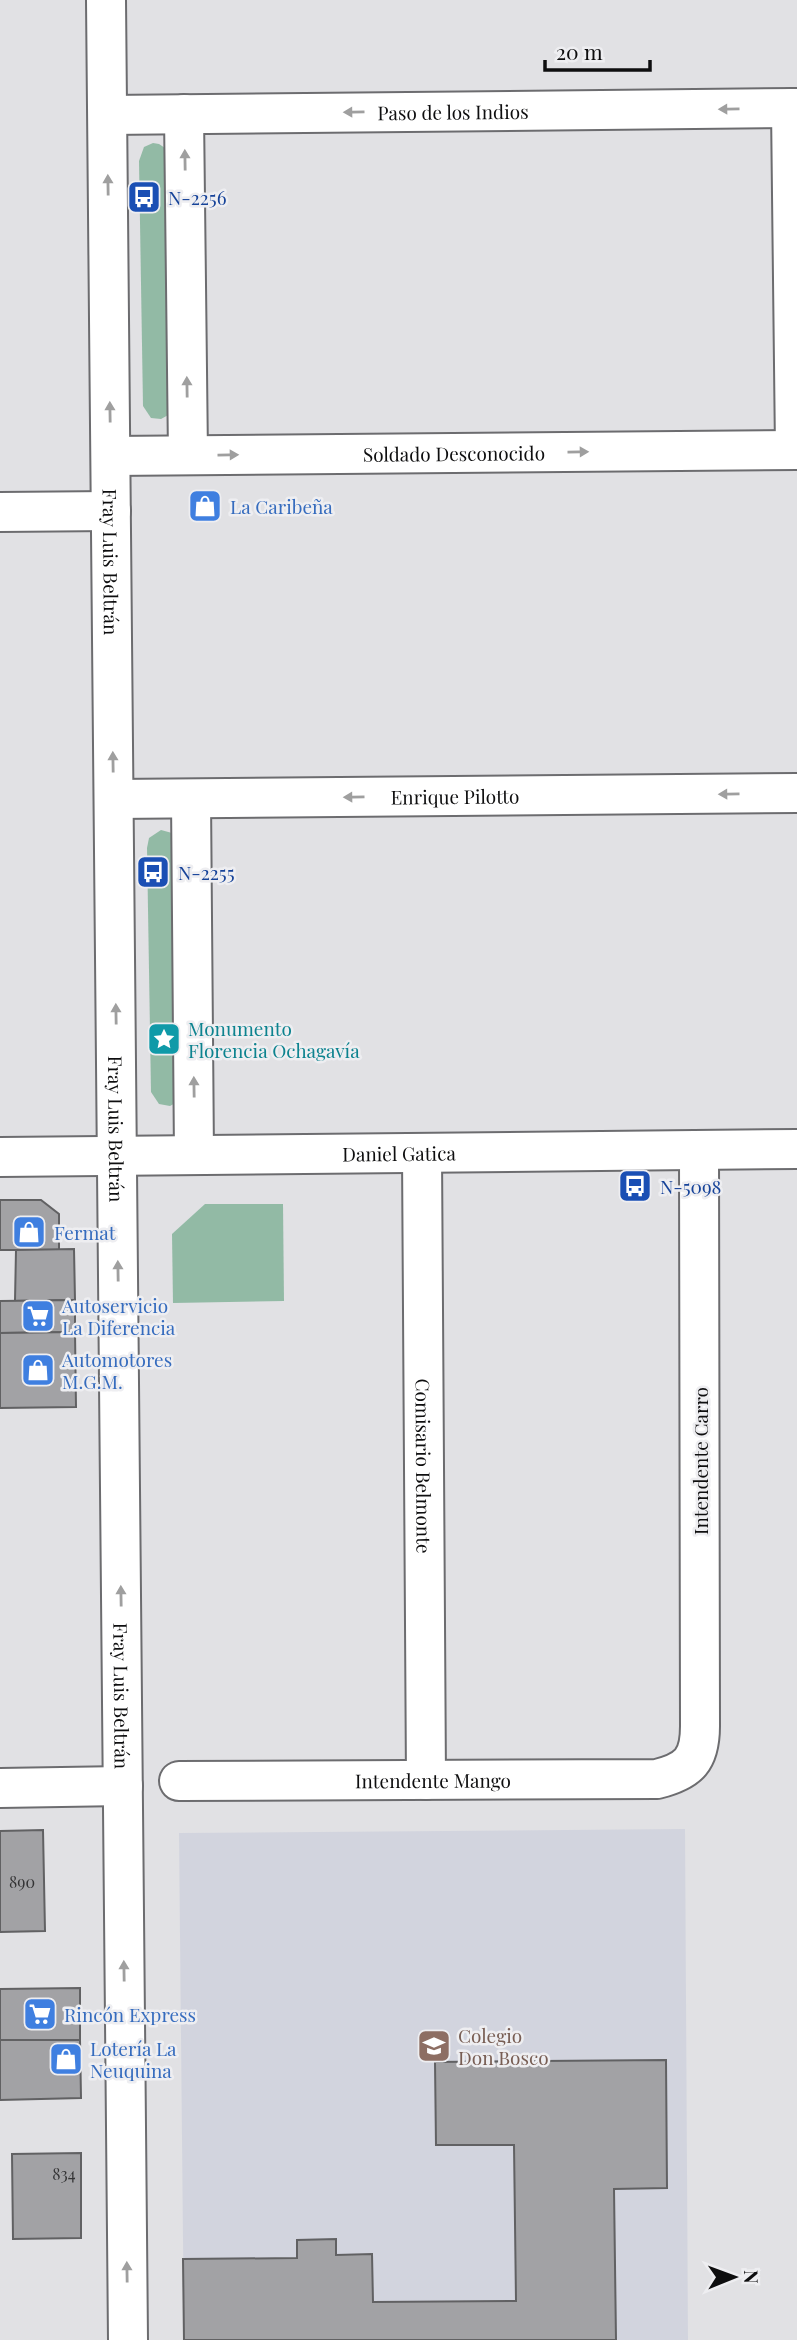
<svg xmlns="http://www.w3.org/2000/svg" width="797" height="2340" viewBox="0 0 797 2340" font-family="'Playfair Display',serif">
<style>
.built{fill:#d2d4de}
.green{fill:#92baa5}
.building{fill:#a2a2a5;stroke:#616163;stroke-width:2}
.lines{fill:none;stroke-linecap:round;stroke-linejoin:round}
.minor-casing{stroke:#6c6c6f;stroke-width:42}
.major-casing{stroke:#6c6c6f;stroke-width:42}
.minor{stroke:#fff;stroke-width:38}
.major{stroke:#fff;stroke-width:38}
.oneway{fill:#9f9f9f}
.labels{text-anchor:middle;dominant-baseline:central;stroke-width:5;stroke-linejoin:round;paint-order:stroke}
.number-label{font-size:16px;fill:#333334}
.street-label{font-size:19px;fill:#0e0e0f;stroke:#eeeef1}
.transit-label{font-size:19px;fill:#164399;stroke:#eeeef1;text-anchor:start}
.shop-label{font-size:19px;fill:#366cbe;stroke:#eeeef1;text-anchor:start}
.culture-label{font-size:19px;fill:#0d838f;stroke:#eeeef1;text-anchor:start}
.education-label{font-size:19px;fill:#785e54;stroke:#eeeef1;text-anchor:start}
</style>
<rect width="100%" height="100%" fill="#e1e1e4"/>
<polygon class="built" points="685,1829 688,2340 184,2340 179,1833"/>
<g class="green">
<polygon points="153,143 159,144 168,150 170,414 161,419 151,418 143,406 139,161 144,147"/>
<polygon points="161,830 172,833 175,836 179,1101 170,1106 159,1104 151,1092 147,848 149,838"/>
<polygon points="205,1204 283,1204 284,1301 173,1303 172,1234"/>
</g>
<g class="building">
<polygon points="0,1200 41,1200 59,1214 59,1250 0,1250"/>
<polygon points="74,1249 75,1300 15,1301 16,1250"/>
<polygon points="75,1300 75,1332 0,1333 0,1301"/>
<polygon points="75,1332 76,1407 0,1408 0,1333"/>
<polygon points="43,1830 45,1931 0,1932 0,1831"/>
<polygon points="80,1988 80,2040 0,2040 0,1989"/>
<polygon points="0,2040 80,2040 81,2098 0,2100"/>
<polygon points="666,2060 667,2188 614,2189 616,2340 184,2340 183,2259 297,2258 297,2240 336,2239 336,2255 372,2254 373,2302 516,2301 514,2145 436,2145 435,2062"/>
<polygon points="81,2153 81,2238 13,2239 12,2154"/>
</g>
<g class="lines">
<defs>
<g id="minor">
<path id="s1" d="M106 0 128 2340"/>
<polyline points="791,108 795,450"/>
<polyline points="184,114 188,455"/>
<path id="s2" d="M108 115 797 108"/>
<path id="s3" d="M111 456 797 450"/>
<polyline points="0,512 111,511"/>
<path id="s4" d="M114 799 797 793"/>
<polyline points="191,799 194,1155"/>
<path id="s5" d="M422 1153 426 1780"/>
<path id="s6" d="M179 1781 657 1779C689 1771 700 1760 700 1726L699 1150"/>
<polyline points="0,1788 123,1786"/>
</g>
<g id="major">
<path id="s7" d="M0 1157 797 1149"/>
</g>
</defs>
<use href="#minor" class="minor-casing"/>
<use href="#major" class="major-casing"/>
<use href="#minor" class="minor"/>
<use href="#major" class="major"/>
</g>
<defs><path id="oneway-solid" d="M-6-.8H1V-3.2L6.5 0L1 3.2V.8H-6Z" transform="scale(1.75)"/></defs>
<g class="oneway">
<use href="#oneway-solid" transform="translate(729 109) rotate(179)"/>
<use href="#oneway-solid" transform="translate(354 112) rotate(179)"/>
<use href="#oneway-solid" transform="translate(185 160) rotate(-91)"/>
<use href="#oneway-solid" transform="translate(108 185) rotate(-91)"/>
<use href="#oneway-solid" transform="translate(187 387) rotate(-91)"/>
<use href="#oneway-solid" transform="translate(110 412) rotate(-91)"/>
<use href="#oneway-solid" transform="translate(578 452) rotate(-1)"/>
<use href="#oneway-solid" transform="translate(228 455) rotate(-1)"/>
<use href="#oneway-solid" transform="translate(113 762) rotate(-91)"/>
<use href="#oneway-solid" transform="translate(729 794) rotate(179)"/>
<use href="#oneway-solid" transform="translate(354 797) rotate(179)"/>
<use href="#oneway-solid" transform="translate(116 1014) rotate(-91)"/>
<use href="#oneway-solid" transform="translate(194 1087) rotate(-91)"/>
<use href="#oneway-solid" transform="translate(118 1271) rotate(-91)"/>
<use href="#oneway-solid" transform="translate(121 1596) rotate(-91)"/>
<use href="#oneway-solid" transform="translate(124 1971) rotate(-91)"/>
<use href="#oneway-solid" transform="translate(127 2272) rotate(-91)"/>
</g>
<defs>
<symbol id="bus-square" viewBox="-11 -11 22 22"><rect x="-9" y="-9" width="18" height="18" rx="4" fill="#1a4fb4" stroke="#eeeef1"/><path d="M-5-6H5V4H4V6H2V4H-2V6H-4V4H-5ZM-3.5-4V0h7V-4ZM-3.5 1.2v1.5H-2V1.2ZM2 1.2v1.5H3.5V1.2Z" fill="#fff"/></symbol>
<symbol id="shop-square" viewBox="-11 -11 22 22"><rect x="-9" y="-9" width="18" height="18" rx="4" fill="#3f7fe0" stroke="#eeeef1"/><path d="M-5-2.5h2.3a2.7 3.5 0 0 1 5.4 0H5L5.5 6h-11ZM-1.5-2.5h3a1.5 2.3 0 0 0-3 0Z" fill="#fff"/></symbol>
<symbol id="sight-square" viewBox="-11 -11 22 22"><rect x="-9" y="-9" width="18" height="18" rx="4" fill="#0f9aa8" stroke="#eeeef1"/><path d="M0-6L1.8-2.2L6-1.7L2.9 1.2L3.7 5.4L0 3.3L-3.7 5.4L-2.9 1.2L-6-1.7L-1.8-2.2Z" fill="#fff"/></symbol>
<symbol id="supermarket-square" viewBox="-11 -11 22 22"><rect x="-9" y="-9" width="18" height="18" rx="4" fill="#3f7fe0" stroke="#eeeef1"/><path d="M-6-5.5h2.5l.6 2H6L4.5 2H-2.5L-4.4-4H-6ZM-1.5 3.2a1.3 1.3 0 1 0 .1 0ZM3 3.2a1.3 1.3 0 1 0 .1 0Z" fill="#fff"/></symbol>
<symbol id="school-square" viewBox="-11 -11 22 22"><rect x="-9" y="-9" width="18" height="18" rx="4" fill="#8d6e63" stroke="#eeeef1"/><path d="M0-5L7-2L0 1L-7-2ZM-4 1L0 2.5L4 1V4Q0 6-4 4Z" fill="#fff"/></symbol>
</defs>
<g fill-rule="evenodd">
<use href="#bus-square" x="125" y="178" width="38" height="38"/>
<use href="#shop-square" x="186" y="487" width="38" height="38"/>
<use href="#bus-square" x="134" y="853" width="38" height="38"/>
<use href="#sight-square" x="145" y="1020" width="38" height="38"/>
<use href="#bus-square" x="616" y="1167" width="38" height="38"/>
<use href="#shop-square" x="10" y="1213" width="38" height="38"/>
<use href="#supermarket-square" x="19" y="1297" width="38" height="38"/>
<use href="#shop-square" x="19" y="1351" width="38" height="38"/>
<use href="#supermarket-square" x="21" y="1995" width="38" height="38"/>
<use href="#school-square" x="415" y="2027" width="38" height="38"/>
<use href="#shop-square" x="47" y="2040" width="38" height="38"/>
</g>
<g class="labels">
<g class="number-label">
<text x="22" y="1881">890</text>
<text x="64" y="2173">834</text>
</g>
<g class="street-label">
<text stroke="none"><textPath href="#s2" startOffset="345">Paso de los Indios</textPath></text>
<text stroke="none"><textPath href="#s3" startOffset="343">Soldado Desconocido</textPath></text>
<text stroke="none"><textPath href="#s1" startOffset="562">Fray Luis Beltrán</textPath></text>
<text stroke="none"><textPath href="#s4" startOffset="341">Enrique Pilotto</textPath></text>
<text stroke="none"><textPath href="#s1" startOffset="1129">Fray Luis Beltrán</textPath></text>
<text stroke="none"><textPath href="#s7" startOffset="399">Daniel Gatica</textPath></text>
<text transform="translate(700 1461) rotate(-90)">Intendente Carro</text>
<text stroke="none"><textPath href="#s5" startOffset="313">Comisario Belmonte</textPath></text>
<text stroke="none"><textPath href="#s1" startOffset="1696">Fray Luis Beltrán</textPath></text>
<text stroke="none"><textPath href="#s6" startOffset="254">Intendente Mango</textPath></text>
</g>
<g class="transit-label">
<text x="168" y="197">N-2256</text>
<text x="178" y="872">N-2255</text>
<text x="660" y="1186">N-5098</text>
</g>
<g class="shop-label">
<text x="230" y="506">La Caribeña</text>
<text x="54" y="1232">Fermat</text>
<text x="62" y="1305">Autoservicio<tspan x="62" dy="22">La Diferencia</tspan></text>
<text x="62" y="1359">Automotores<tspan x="62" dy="22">M.G.M.</tspan></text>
<text x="64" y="2014">Rincón Express</text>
<text x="90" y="2048">Lotería La<tspan x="90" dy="22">Neuquina</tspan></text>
</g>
<g class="culture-label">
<text x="188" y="1028">Monumento<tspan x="188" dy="22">Florencia Ochagavía</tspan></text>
</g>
<g class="education-label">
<text x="458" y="2035">Colegio<tspan x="458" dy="22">Don Bosco</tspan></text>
</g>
</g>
<g transform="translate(734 2277) rotate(89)" stroke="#eeeef1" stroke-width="5" paint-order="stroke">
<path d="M0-5L12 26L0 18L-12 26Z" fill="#0e0e0f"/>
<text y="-10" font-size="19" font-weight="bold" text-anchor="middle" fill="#0e0e0f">N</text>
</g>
<path d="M545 60v10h105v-10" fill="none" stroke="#0e0e0f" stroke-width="3.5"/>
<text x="556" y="60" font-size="21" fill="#0e0e0f" stroke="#eeeef1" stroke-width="5" paint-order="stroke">20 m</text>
</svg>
